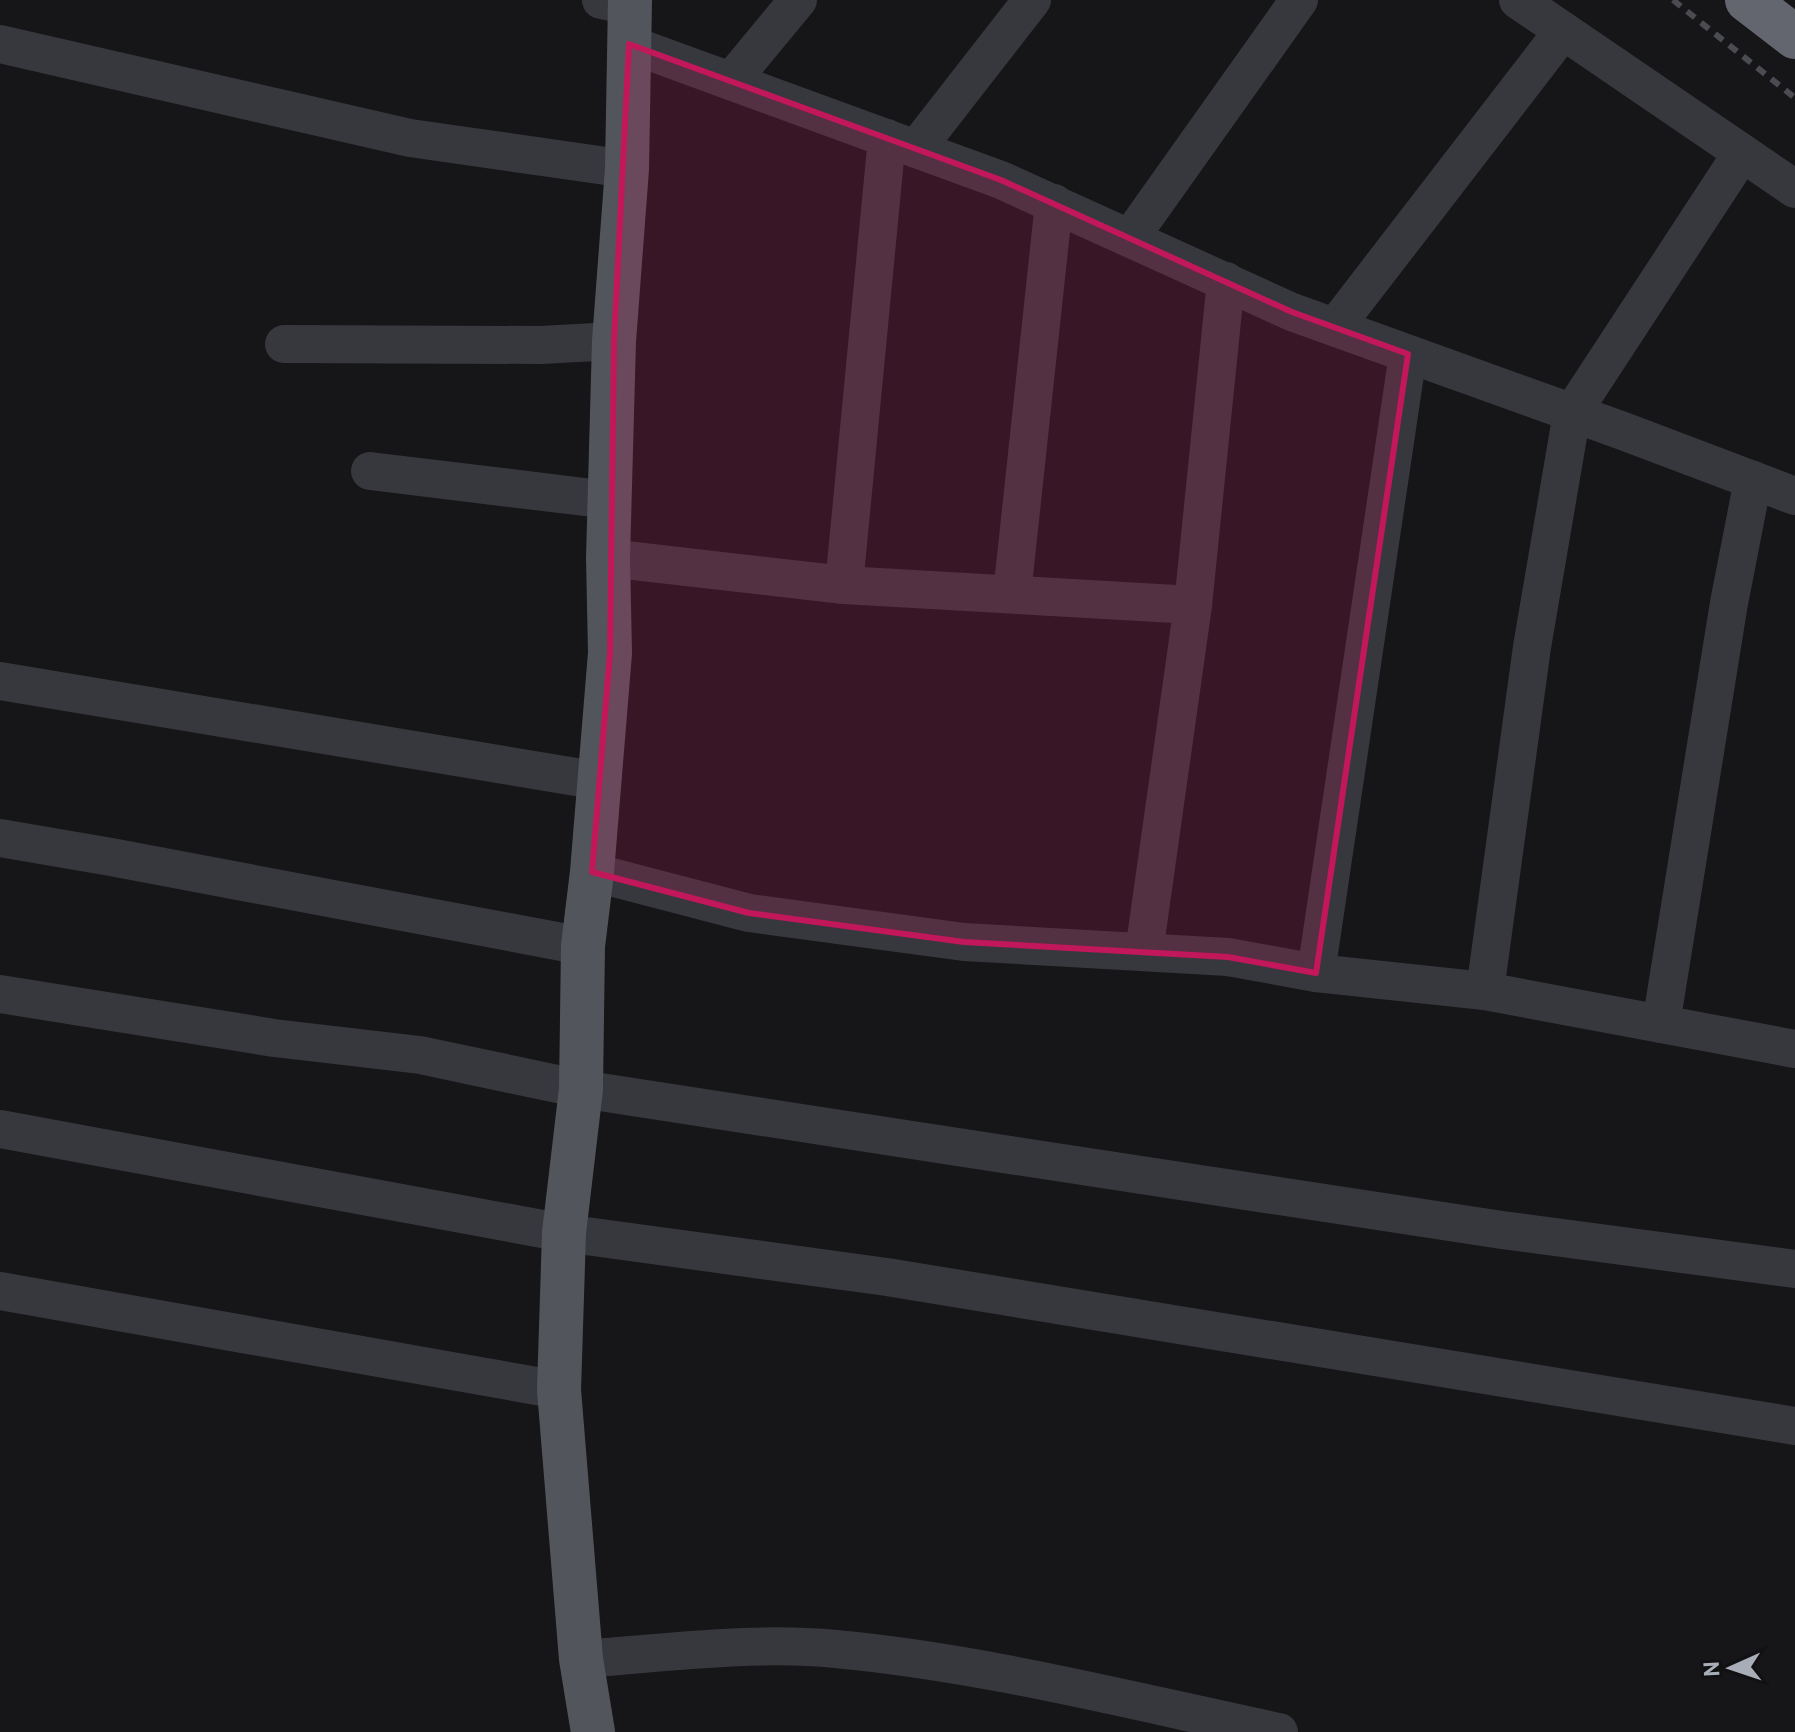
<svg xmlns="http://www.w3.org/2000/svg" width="1795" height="1732" viewBox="0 0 1795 1732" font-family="Overpass,sans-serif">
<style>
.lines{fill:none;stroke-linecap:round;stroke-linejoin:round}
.minor{stroke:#37383d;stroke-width:38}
.major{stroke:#53555c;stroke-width:44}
.highway{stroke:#63666e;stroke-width:44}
.rail{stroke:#4a4c52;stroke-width:6;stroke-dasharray:10 8;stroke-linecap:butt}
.marked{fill:#c2185b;fill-opacity:0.2;stroke:#c2185b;stroke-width:6;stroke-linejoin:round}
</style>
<rect width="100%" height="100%" fill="#161618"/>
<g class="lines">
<g class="minor">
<polyline points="601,0 630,6"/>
<polyline points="1518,0 1795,189"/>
<polyline points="0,44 410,138 627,169"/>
<polyline points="629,44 1001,180 1292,312 1623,431 1795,496"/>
<polyline points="731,81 798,0"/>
<polyline points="916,149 1032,0"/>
<polyline points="1130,238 1299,0"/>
<polyline points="1335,327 1563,31"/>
<polyline points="284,344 541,345 614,341"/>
<polyline points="370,471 609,500"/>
<polyline points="608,558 844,585 1193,605 1226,281"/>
<polyline points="844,585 887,138"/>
<polyline points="1012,594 1054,203"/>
<polyline points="0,681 600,781"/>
<polyline points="0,838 111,857 583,946"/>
<polyline points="592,872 749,913 964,942 1228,957 1316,973 1485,991 1795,1049"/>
<polyline points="1144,952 1193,605"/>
<polyline points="1316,973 1408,354"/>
<polyline points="1485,991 1532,647 1572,413 1742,153"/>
<polyline points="0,994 274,1038 420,1055 581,1089 899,1138 1502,1230 1795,1269"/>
<polyline points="1661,1024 1729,603 1753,480"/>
<polyline points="0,1129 564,1233 887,1277 1795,1426"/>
<polyline points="0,1291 559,1390"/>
<path d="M581 1659C664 1653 753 1641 836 1649 985 1663 1132 1701 1279 1732"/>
</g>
<polyline class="major" points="593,1732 581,1659 559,1390 564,1233 581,1089 583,946 592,872 610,653 608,558 614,341 627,169 630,0"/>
<polyline class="highway" points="1747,0 1795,37"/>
<polyline class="rail" points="1673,0 1795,98"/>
</g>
<path class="marked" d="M629 44 1001 180 1292 312 1408 354 1316 973 1228 957 964 942 749 913 592 872 610 653 614 341Z"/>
<g transform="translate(1731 1668) rotate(267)" stroke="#111113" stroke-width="6" paint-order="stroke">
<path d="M0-6L14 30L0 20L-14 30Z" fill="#a8adb8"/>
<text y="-12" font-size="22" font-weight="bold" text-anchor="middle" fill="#a8adb8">N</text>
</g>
</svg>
